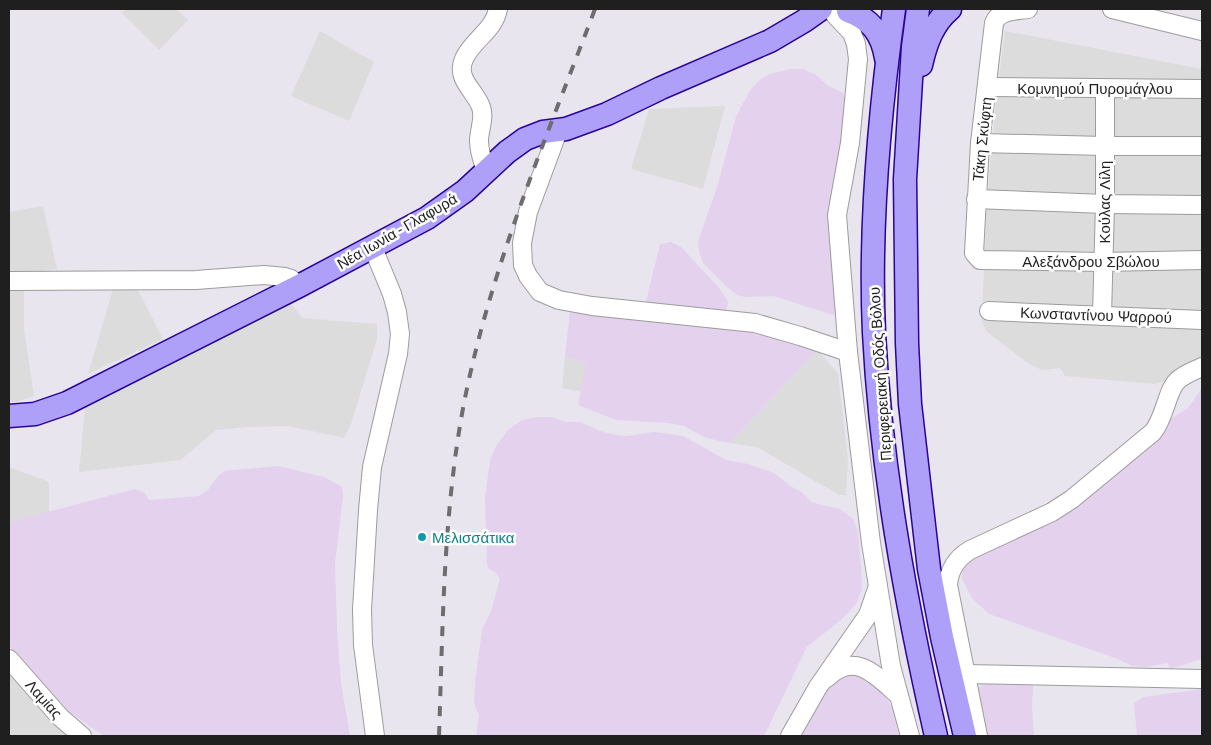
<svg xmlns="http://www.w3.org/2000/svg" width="1211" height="745" viewBox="0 0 1211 745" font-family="'PT Sans',sans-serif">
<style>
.residential{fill:#dcdcdd}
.farmland{fill:#e4d1ed}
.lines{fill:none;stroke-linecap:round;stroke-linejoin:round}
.minor-casing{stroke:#9c9c9c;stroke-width:20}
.major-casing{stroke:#2a0495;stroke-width:25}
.minor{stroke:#fff;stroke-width:18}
.major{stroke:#aea0f9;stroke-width:22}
.rail{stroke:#6d6d6d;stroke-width:4;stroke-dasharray:10 10;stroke-linecap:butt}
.culture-dot{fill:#0f9aa8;stroke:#fff;stroke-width:2}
.labels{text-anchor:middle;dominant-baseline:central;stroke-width:5;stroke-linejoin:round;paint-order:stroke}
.street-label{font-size:15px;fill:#1f1f1f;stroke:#fff}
.culture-label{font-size:15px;fill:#0d838f;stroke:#fff;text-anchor:start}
</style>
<rect width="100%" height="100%" fill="#e8e5ef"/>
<g class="residential">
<polygon points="127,9 176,9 188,20 159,50 122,13"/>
<polygon points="320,31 374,62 349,121 291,96"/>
<polygon points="1005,31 1202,69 1202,366 1167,381 1154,384 1065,376 1060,368 1042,370 1029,364 987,332 982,322 986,213 996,100"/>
<polygon points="725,106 703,189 631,169 649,109"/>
<polygon points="43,206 57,269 15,274 9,272 9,212"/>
<polygon points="9,285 24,286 24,329 34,396 16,402 9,402"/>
<polygon points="114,286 137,288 163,339 88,374"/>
<polygon points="288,299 302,318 377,324 377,339 351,424 344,438 288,426 248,427 216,430 181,460 79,472 86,398"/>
<polygon points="817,350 838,373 848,460 846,495 839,495 757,447 730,443"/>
<polygon points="565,357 587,363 581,392 562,388"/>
<polygon points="9,467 49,482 49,512 9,522"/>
<polygon points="13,673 72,736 9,736 9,675"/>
</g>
<g class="farmland">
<polygon points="790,69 803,69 816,75 827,85 843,93 846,102 837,310 833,315 774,296 745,297 737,295 727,287 703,263 699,252 698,242 718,184 736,117 742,105 752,88 761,79 770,74"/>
<polygon points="671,242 681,247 720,289 728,302 726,313 645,306 660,244"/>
<polygon points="570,310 749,327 817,350 730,443 706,438 684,426 668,423 616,420 578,405 586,363 565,357"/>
<polygon points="1202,388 1202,659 1170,669 1168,663 1146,667 1132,666 1118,659 989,614 972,598 962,579 962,571 967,562 1157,432 1172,418 1188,408"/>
<polygon points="537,417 552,417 565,422 580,422 600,431 616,435 627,436 654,432 683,436 726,460 748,464 774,473 790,486 802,492 810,501 817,504 840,509 853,519 858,531 861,567 862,589 856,604 842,619 807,647 764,736 476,736 479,714 475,707 474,701 475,682 482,630 491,611 500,579 496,573 488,568 487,563 485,498 490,460 497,445 508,430 522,420"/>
<polygon points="278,466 324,477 342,487 343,496 335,563 337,630 341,683 350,736 104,736 68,711 9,646 9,522 135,489 145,493 149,500 199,496 208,490 218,476 224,471"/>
<polygon points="862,671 887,697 893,711 899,736 793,736 835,675"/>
<polygon points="995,681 1028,681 1033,686 1032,708 1034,736 981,736 976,694 978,688 982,684"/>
<polygon points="1202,689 1202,736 1137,736 1134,703 1144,697"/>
</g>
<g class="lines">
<defs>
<g id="minor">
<path d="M1028 9C1016 11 999 10 994 23L980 143 974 253 980 260 1103 262 1202 260"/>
<polyline points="1112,9 1202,31"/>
<polyline points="835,15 852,33 856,44 858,59 850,143 837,215 848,352 871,543 891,666 910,736"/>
<polyline points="988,87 1202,89"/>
<polyline points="558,131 528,212 522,243 523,265 528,276 540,292 559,300 592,306 755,323 800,336 848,352"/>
<polyline points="980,143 1104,146 1202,146"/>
<path d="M486 171C483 162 479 152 479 141 479 129 485 119 481 107 475 90 455 79 464 59 472 40 494 31 498 9"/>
<polyline points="976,199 1105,204 1202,205"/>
<polyline points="373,248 392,294 397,312 400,334 398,354 372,467 368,510 362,610 363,645 375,736"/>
<polyline points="9,281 196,280 264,275 285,277 291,279 299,286"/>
<polyline points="989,311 1202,320"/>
<polyline points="1102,316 1105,204 1105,89"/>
<polyline points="9,659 60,717 82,736"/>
<polyline points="965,674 1202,679"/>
<path d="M827 678C854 651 875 674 897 694"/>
<polyline points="790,736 818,687 868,615 878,586"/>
<path d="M978 736 948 585C949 569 957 558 970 550L1052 512 1072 499 1153 432C1165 417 1167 391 1177 381 1184 374 1194 371 1202 367"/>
</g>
<g id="major">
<path d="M894 9C879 116 869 225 874 333 881 469 906 604 936 736"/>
<polyline points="918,9 913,47 905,179 907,343 910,404 929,569 942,637 965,736"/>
<path d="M848 11C871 19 882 34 886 58"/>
<path d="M921 65C926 43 933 23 950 9"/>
<polyline points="9,416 35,414 67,403 299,286 427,218 465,191 507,152 525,139 543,132 566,129 607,114 661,88 770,41 804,21 821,9"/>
</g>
</defs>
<use href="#minor" class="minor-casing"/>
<use href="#major" class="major-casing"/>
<use href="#minor" class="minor"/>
<use href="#major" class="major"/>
<path class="rail" d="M439 736C443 624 443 509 465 398 492 264 547 136 595 9"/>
</g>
<circle class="culture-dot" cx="422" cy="537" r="5"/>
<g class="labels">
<g class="street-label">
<text x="1095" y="88">Κομνημού Πυρομάγλου</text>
<text transform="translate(982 139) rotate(-84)">Τάκη Σκύφτη</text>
<text transform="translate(1104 202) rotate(-90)">Κούλας Λίλη</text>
<text transform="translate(397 231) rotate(-30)">Νέα Ιωνία - Γλαφυρά</text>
<text x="1091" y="261">Αλεξάνδρου Σβώλου</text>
<text transform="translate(1096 315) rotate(2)">Κωνσταντίνου Ψαρρού</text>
<text transform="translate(880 374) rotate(-94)">Περιφερειακή Οδός Βόλου</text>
<text transform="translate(44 699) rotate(48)">Λαμίας</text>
</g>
<g class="culture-label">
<text x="432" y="537">Μελισσάτικα</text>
</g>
</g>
<rect width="1211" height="745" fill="none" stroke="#1f1f1f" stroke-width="20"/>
</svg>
